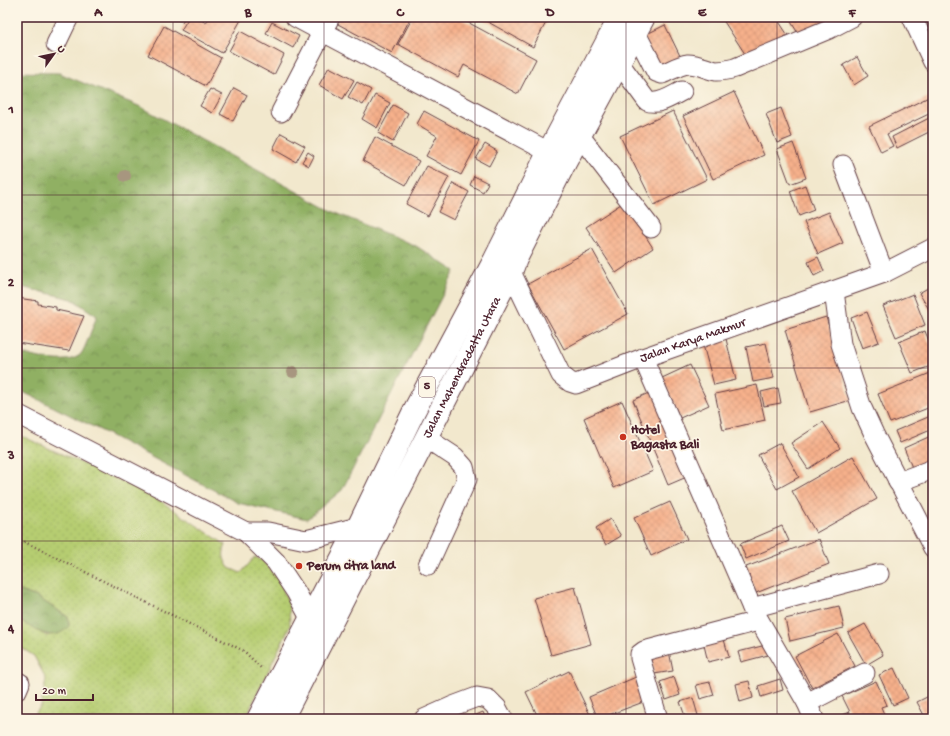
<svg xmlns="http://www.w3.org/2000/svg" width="950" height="736" viewBox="0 0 950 736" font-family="'Gochi Hand',sans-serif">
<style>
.grass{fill:url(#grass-dots);stroke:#80764e}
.forest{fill:url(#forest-crowns);stroke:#6d6847}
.building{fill:url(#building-cross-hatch)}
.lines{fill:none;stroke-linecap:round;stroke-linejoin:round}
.minor-casing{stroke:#633d43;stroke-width:21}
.highway-casing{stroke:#633d43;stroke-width:24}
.path{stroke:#633d43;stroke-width:2.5;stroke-dasharray:1 3;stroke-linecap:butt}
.minor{stroke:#fff;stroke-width:19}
.highway{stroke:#fff;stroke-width:22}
.tree{fill:#a7967f}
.grid{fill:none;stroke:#4a1f2b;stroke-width:1;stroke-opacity:0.55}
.poi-dot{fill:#c8321e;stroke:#fcf5e5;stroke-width:1.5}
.labels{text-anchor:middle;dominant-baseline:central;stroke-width:3.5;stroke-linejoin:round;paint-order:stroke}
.shield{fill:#fcf5e5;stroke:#7f5f63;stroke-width:1}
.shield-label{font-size:12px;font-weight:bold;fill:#4a1f2b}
.street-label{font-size:13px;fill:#4a1f2b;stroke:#fcf5e5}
.poi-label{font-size:13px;font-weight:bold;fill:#4a1f2b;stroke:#fcf5e5;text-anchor:start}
.neatline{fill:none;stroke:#4a1f2b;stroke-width:1.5}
.grid-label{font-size:13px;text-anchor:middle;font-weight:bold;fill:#4a1f2b}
</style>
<defs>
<pattern id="grass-dots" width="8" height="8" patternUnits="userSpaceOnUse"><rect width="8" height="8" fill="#b6cd71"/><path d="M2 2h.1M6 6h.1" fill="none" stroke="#9eb062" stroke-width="1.8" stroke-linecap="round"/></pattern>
<pattern id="forest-crowns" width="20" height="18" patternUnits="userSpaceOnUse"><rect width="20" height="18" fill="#90b063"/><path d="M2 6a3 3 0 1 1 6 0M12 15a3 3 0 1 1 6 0" fill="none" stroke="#788f52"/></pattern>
<pattern id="building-cross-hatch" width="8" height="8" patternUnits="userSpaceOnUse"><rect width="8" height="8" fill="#f6b08b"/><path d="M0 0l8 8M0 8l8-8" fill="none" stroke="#d49778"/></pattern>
</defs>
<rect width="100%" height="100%" fill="#fcf5e5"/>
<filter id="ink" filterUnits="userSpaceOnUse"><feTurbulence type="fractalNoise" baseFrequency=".025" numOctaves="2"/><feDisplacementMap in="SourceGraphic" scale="8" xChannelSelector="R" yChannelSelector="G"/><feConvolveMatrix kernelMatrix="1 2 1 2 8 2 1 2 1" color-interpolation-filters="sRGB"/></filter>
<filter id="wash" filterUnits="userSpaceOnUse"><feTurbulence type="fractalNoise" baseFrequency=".012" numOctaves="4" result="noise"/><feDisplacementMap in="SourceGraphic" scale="16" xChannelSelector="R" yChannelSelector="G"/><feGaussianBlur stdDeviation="0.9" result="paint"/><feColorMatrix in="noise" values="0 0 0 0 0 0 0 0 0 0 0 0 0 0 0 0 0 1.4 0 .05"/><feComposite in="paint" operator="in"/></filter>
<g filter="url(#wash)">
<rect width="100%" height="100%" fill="#f2e8cd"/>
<path class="grass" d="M17 434 150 494 226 545C222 554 223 559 229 568L241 573 255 557 263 561 279 580 289 604 290 626 245 719H31L41 706 46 679 34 656 17 645V619L47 636 69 626 68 617 37 597 17 590Z"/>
<g class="forest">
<path d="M17 72 59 73 141 107 336 213 416 246 455 271 342 490 307 519 238 503 106 433 17 389V353C33 356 68 367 81 354 85 349 94 323 97 316L72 299 17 286Z"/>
<path d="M17 590 37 597 68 617 69 626C52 645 35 629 17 619Z"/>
</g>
<g id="blocks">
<g class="building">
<polygon points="173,17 185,17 182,22"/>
<polygon points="189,17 196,17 206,23 209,17 236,17 241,20 222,53 181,30"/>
<polygon points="340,17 411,17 392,53 336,23"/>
<polygon points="413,17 458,17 536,59 518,94 464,65 458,77 398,44"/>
<polygon points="479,17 549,17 533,47"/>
<polygon points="721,17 776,17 789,37 749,60"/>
<polygon points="788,17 827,17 829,21 801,38"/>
<polygon points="272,22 299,36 293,48 266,33"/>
<polygon points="665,25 682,60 660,71 643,36"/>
<polygon points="164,26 221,58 206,86 148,55"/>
<polygon points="240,31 284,55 274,75 229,51"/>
<polygon points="857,57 868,76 854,85 843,65"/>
<polygon points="329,67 354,80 343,99 319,85"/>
<polygon points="357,82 371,90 363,105 348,97"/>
<polygon points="234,88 247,95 233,121 220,114"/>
<polygon points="210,89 222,95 212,113 200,106"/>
<polygon points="734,92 764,155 713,179 683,116"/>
<polygon points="375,95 390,103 377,128 362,119"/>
<polygon points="933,95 933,112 887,134 893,146 881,152 869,126"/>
<polygon points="393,105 408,113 393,142 378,133"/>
<polygon points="781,108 792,137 777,143 766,114"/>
<polygon points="424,111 479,141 461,175 426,156 437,136 417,124"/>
<polygon points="673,111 707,179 654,205 620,136"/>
<polygon points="933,116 933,130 897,148 892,137"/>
<polygon points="281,133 305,146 296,162 273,149"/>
<polygon points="375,137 419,161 406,185 363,161"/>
<polygon points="793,143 806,178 790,184 777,149"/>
<polygon points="485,144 497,151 489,166 476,159"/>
<polygon points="308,152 314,156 309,166 302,162"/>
<polygon points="427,166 449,177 428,216 406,204"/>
<polygon points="474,176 488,183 483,192 470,185"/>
<polygon points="453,183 469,192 454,220 438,212"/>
<polygon points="805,185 814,210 799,216 790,191"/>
<polygon points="624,202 653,248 616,273 586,227"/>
<polygon points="829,212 843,243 818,254 804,222"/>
<polygon points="592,249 628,314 564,349 528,284"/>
<polygon points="818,257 824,271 814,276 808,262"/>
<polygon points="933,285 933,316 919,293"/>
<polygon points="913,294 925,325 896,337 883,306"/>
<polygon points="17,298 38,301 38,304 56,307 56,310 84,316 69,351 17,343"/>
<polygon points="867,312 879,342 862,348 851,318"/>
<polygon points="826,317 851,400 810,412 785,330"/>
<polygon points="925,331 933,351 933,365 912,373 899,342"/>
<polygon points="726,339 736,380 714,385 703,345"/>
<polygon points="766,343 774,378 753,382 746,347"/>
<polygon points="690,365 709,405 680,418 662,378"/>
<polygon points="933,372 933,406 890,423 878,394"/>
<polygon points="757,385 765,420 723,430 715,394"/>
<polygon points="778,388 781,403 764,406 761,392"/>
<polygon points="653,391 689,476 668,485 633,400"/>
<polygon points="622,401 653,471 614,488 584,418"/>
<polygon points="933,415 933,429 900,443 895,431"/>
<polygon points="823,422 840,448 808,469 791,443"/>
<polygon points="933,435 933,460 913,470 904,448"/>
<polygon points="780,443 799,477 777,489 758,455"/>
<polygon points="853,456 877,499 816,533 792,491"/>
<polygon points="670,502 687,539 651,556 634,518"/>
<polygon points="610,519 621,536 606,545 596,528"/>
<polygon points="782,526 789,541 746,559 740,544"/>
<polygon points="819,539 829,564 756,593 746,567"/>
<polygon points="575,587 591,644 551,655 534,598"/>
<polygon points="839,606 844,628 790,641 785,619"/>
<polygon points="865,624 883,655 866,665 848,633"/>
<polygon points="838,634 855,666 812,688 795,656"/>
<polygon points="723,636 729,657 708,662 703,641"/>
<polygon points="766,645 768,655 741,662 738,652"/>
<polygon points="669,651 673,671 654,674 650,655"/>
<polygon points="894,668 908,698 893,705 879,675"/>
<polygon points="569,671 592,719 539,719 526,692"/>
<polygon points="636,677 646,701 598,719 589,697"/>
<polygon points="674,677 680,695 666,700 660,682"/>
<polygon points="780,679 783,690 761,697 758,686"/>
<polygon points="749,681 753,698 740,702 736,684"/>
<polygon points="876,681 887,705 881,707 886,719 833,719 850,712 842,696"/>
<polygon points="710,682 714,695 700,699 696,685"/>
<polygon points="933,694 933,719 926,719 917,702"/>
<polygon points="693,698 699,719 686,719 680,702"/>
<polygon points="483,712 486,719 467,719"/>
</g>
</g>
</g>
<g filter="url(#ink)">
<use href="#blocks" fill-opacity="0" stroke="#633d43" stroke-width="1"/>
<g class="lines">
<defs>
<g id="minor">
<polyline points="295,17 562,159"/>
<polyline points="912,17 933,62"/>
<path d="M636 33 656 72 662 74C670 71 679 65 688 64 698 64 706 69 716 71 722 71 728 70 735 68L829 29 852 17"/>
<polyline points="56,44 69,17"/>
<path d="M619 65 625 71 647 101C658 106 672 96 682 91"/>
<polyline points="281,112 330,17"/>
<polyline points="568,129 580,136 651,228"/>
<polyline points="843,165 884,273"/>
<path id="s1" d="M511 272 561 375 570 382 576 384 643 358 884 273 933 248"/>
<polyline points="834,291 841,344 862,408 874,434 933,548"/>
<polyline points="643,358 752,608 807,703 814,719"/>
<polyline points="17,414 246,532 276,562 296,592 310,618 320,626"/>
<polyline points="426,438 455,457 464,467 467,479 428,565"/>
<polyline points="898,482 933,469"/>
<polyline points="246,532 268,532 306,540 358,527 369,531"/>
<polyline points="752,608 879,574"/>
<polyline points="17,690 20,683"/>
<polyline points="807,703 865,673"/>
<polyline points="424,719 453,706 477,697 488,699 497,708 503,719"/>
<polyline points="658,719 640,658 640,654 644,651 758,621"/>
</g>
<g id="highway">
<polyline points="258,719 358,527 415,409 494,261 549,151 620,17"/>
<path id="s2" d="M282 719 511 272 516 259 566 161 644 17"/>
</g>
</defs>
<use href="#minor" class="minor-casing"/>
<use href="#highway" class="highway-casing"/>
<polyline class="path" points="17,538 244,651 261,668"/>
<use href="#minor" class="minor"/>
<use href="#highway" class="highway"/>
</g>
<g class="tree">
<circle cx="125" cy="176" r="6"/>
<circle cx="293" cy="372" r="6"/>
</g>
</g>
<path class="grid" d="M173 17V719M324 17V719M475 17V719M626 17V719M777 17V719M17 195H933M17 368H933M17 541H933"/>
<g class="poi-dot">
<circle cx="623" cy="437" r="4"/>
<circle cx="299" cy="566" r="4"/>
</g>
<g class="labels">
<rect class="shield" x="419" y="377" width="16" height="20" rx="3"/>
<g class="shield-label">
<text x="427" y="387">5</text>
</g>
<g class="street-label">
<text stroke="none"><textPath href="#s1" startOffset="257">Jalan Karya Makmur</textPath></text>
<text stroke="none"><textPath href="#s2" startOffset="395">Jalan Mahendradatta Utara</textPath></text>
</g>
<g class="poi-label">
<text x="631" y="430">Hotel<tspan x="631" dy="15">Bagasta Bali</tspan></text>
<text x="307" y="566">Perum citra land</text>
</g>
</g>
<rect width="950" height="736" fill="none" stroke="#fcf5e5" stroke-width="44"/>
<g transform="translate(54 54) rotate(57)" stroke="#fcf5e5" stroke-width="3" paint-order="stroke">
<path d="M0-3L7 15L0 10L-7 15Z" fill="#4a1f2b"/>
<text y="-6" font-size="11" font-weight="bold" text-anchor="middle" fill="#4a1f2b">U</text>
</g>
<path d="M36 694v6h57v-6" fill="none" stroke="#4a1f2b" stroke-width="2"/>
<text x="42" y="694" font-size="12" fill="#4a1f2b" stroke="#fcf5e5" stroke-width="3" paint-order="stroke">20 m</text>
<rect x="22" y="22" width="906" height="692" class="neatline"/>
<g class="grid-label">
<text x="98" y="16">A</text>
<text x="248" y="16">B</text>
<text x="400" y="16">C</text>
<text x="550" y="16">D</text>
<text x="702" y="16">E</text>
<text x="852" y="16">F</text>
<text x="11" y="113">1</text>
<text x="11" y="286">2</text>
<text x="11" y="459">3</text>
<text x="11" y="632">4</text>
</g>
</svg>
